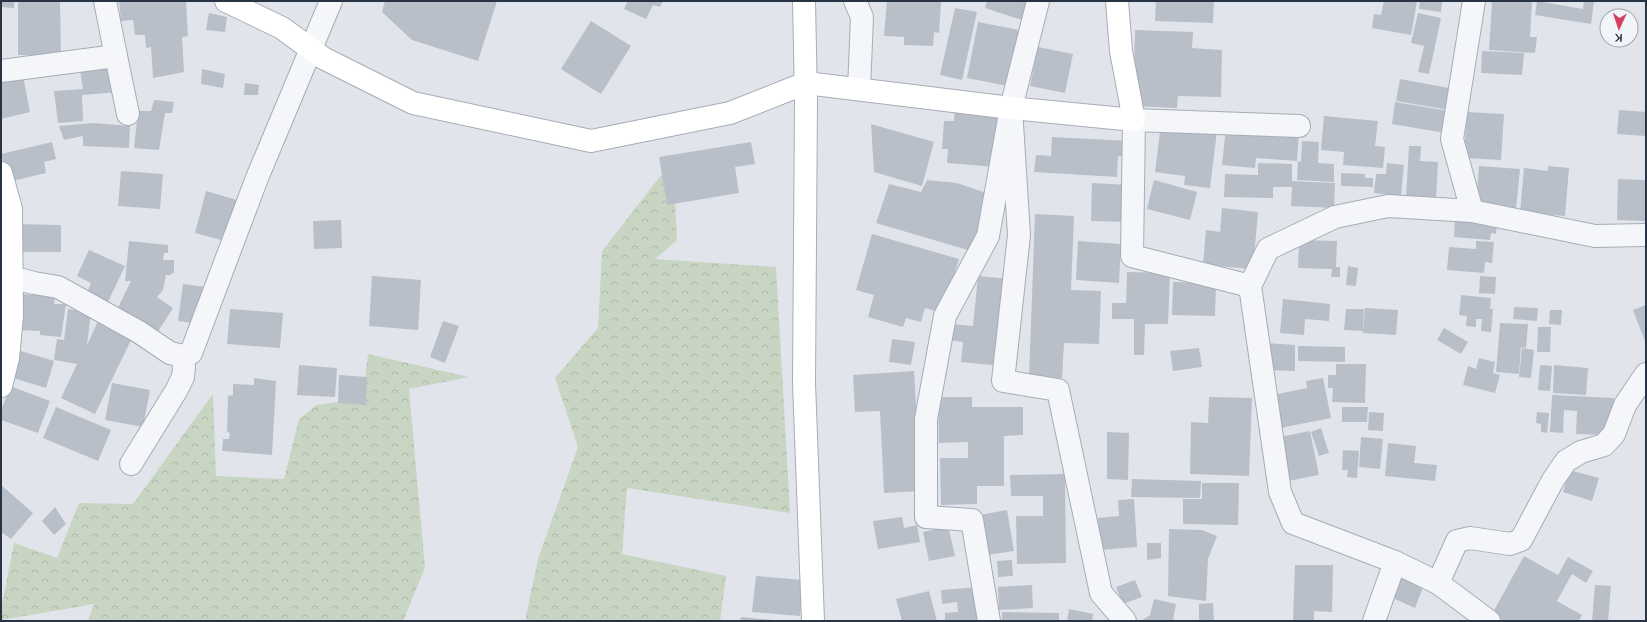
<svg xmlns="http://www.w3.org/2000/svg" width="1647" height="622" viewBox="0 0 1647 622" font-family="Arial,sans-serif">
<style>
.forest{fill:url(#forest-crowns)}
.building{fill:#b8bfc9}
.lines{fill:none;stroke-linecap:round;stroke-linejoin:round}
.street-casing{stroke:#a6acb6;stroke-width:24}
.secondary-casing{stroke:#a6acb6;stroke-width:24}
.street{stroke:#f4f6f9;stroke-width:22}
.secondary{stroke:#fff;stroke-width:22}
</style>
<defs>
<pattern id="forest-crowns" width="20" height="18" patternUnits="userSpaceOnUse"><rect width="20" height="18" fill="#c8d5c2"/><path d="M2 6a3 3 0 1 1 6 0M12 15a3 3 0 1 1 6 0" fill="none" stroke="#acb7a8"/></pattern>
</defs>
<rect width="100%" height="100%" fill="#e1e5eb"/>
<g class="forest">
<polygon points="673,160 677,240 655,259 776,267 790,513 627,488 622,554 726,576 720,621 525,621 538,559 578,447 555,378 598,328 602,251"/>
<polygon points="368,354 469,377 409,389 425,568 403,621 88,621 94,604 1,620 1,610 14,543 57,558 79,503 133,504 213,394 216,476 284,479 299,419 317,405 363,398"/>
</g>
<g class="building">
<polygon points="1,1 14,1 14,8 1,7"/>
<polygon points="18,1 60,1 61,55 18,55"/>
<polygon points="119,1 186,1 188,36 182,37 184,72 153,78 151,47 146,48 145,35 135,35 133,20 121,21"/>
<polygon points="385,1 497,1 478,61 412,40 382,12"/>
<polygon points="628,1 663,1 660,7 653,5 646,19 624,9"/>
<polygon points="887,1 941,1 939,33 934,32 933,46 904,45 904,37 884,36"/>
<polygon points="987,1 1031,1 1025,21 985,8"/>
<polygon points="1156,1 1214,1 1213,23 1155,21"/>
<polygon points="1384,1 1417,1 1411,35 1372,28 1374,14 1381,15"/>
<polygon points="1420,1 1442,1 1441,12 1419,9"/>
<polygon points="1492,1 1532,1 1530,37 1537,37 1535,53 1489,50"/>
<polygon points="1537,1 1583,9 1584,1 1594,1 1591,24 1535,15"/>
<polygon points="955,8 977,12 962,80 940,75"/>
<polygon points="209,13 227,17 225,32 206,30"/>
<polygon points="1418,13 1441,18 1429,74 1418,72 1424,46 1411,43"/>
<polygon points="591,21 631,46 601,94 561,69"/>
<polygon points="978,22 1024,31 1013,87 967,78"/>
<polygon points="1135,30 1193,32 1192,48 1222,50 1221,97 1178,96 1177,108 1133,106"/>
<polygon points="1038,47 1073,54 1065,93 1030,86"/>
<polygon points="1482,51 1524,53 1522,75 1481,73"/>
<polygon points="115,66 119,92 82,95 83,121 58,123 54,91 83,89 80,70"/>
<polygon points="202,69 225,74 223,88 201,84"/>
<polygon points="22,71 30,112 1,119 1,74"/>
<polygon points="1400,79 1454,89 1450,110 1396,101"/>
<polygon points="245,83 259,85 258,95 244,95"/>
<polygon points="154,100 174,102 172,113 165,113 159,150 134,148 138,111 151,111"/>
<polygon points="1395,102 1449,111 1445,133 1392,124"/>
<polygon points="955,108 1001,111 996,167 947,163 948,149 942,149 944,121 954,121"/>
<polygon points="1619,110 1646,112 1646,136 1617,134"/>
<polygon points="1467,112 1504,114 1501,160 1464,158"/>
<polygon points="1324,116 1378,121 1375,146 1385,147 1383,168 1343,165 1344,152 1321,150"/>
<polygon points="93,123 130,126 129,148 83,146 83,136 64,140 59,126"/>
<polygon points="871,124 934,142 922,186 874,172"/>
<polygon points="1161,124 1217,131 1210,188 1184,185 1185,176 1155,172"/>
<polygon points="1226,127 1299,132 1297,161 1256,158 1255,168 1222,165"/>
<polygon points="1052,137 1129,141 1128,157 1118,156 1117,177 1034,172 1036,155 1051,156"/>
<polygon points="1302,141 1319,142 1318,163 1334,164 1334,182 1297,180 1298,161 1301,162"/>
<polygon points="52,142 56,159 44,162 46,173 8,182 1,154"/>
<polygon points="751,142 755,164 735,167 739,193 667,205 659,157"/>
<polygon points="1409,146 1421,146 1420,161 1438,162 1436,199 1406,197"/>
<polygon points="1258,163 1292,164 1292,181 1335,183 1334,208 1291,206 1292,187 1273,187 1273,198 1224,197 1225,174 1258,175"/>
<polygon points="1387,163 1404,165 1401,196 1374,193 1376,174 1386,174"/>
<polygon points="1479,166 1520,169 1516,209 1476,206"/>
<polygon points="1548,166 1569,168 1565,216 1520,212 1524,168 1548,171"/>
<polygon points="121,171 163,174 160,209 118,206"/>
<polygon points="1341,173 1365,174 1365,178 1373,178 1373,187 1341,186"/>
<polygon points="1618,179 1646,180 1646,221 1617,220"/>
<polygon points="927,180 957,183 989,194 971,251 876,223 889,184 921,192"/>
<polygon points="1154,180 1197,192 1190,220 1147,209"/>
<polygon points="1092,183 1128,185 1127,222 1091,221"/>
<polygon points="206,191 244,202 232,243 195,233"/>
<polygon points="1222,208 1258,212 1253,269 1203,265 1206,230 1220,232"/>
<polygon points="1035,214 1074,216 1071,290 1101,291 1099,344 1064,343 1062,378 1029,377"/>
<polygon points="1455,218 1497,222 1496,234 1491,233 1490,240 1454,237"/>
<polygon points="341,220 342,248 314,249 313,221"/>
<polygon points="16,224 61,225 61,252 15,252"/>
<polygon points="872,234 959,259 943,313 925,308 921,322 906,318 903,327 868,317 874,295 856,290"/>
<polygon points="1299,240 1337,241 1336,267 1340,267 1340,277 1331,277 1332,269 1298,268"/>
<polygon points="129,241 168,245 168,253 164,253 163,260 174,260 174,273 171,273 172,275 166,275 163,290 157,297 173,308 157,333 116,312 131,281 125,281"/>
<polygon points="1078,241 1121,244 1119,283 1076,280"/>
<polygon points="1476,241 1494,242 1492,263 1485,262 1484,273 1447,270 1449,247 1476,249"/>
<polygon points="89,250 125,266 107,304 86,295 91,283 77,276"/>
<polygon points="1348,266 1358,268 1356,286 1346,285"/>
<polygon points="1127,272 1170,273 1168,324 1145,324 1144,355 1134,355 1134,319 1112,319 1112,303 1126,303"/>
<polygon points="372,276 421,280 418,330 369,326"/>
<polygon points="978,276 1009,279 1001,366 961,362 963,342 950,340 952,324 973,326"/>
<polygon points="1480,276 1496,277 1495,294 1479,293"/>
<polygon points="1173,282 1216,283 1215,316 1172,315"/>
<polygon points="183,284 205,287 200,324 178,321"/>
<polygon points="21,294 55,296 54,304 66,304 61,337 40,335 40,331 19,330"/>
<polygon points="1461,295 1491,298 1490,309 1493,309 1491,332 1481,331 1482,319 1476,319 1476,327 1466,326 1467,316 1459,315"/>
<polygon points="1283,299 1330,304 1329,321 1305,319 1304,335 1280,333"/>
<polygon points="1646,305 1646,344 1633,310"/>
<polygon points="1514,307 1538,308 1537,321 1513,319"/>
<polygon points="1365,308 1398,310 1396,335 1363,333"/>
<polygon points="68,309 91,313 87,345 99,319 133,336 95,414 61,398 77,364 54,360 57,339 64,340"/>
<polygon points="230,309 283,313 280,348 227,344"/>
<polygon points="1346,309 1364,309 1363,331 1344,330"/>
<polygon points="1550,310 1562,310 1561,325 1549,324"/>
<polygon points="443,321 459,326 445,363 430,357"/>
<polygon points="1500,323 1528,324 1526,348 1521,347 1519,374 1496,372"/>
<polygon points="1538,327 1551,327 1550,352 1537,352"/>
<polygon points="1444,328 1468,342 1461,354 1437,340"/>
<polygon points="892,339 915,342 911,365 889,362"/>
<polygon points="1266,343 1295,345 1295,371 1265,370"/>
<polygon points="1298,346 1345,347 1345,362 1298,361"/>
<polygon points="1199,348 1202,367 1173,371 1170,351"/>
<polygon points="1522,348 1534,350 1531,378 1519,377"/>
<polygon points="21,351 54,361 46,388 13,378"/>
<polygon points="1479,358 1495,362 1493,373 1500,375 1495,393 1463,385 1468,366 1476,369"/>
<polygon points="1336,364 1366,364 1365,403 1332,402 1333,388 1328,388 1328,375 1336,375"/>
<polygon points="299,365 337,368 335,397 297,395"/>
<polygon points="1540,365 1552,366 1550,391 1538,390"/>
<polygon points="1554,365 1588,368 1586,395 1553,393"/>
<polygon points="914,371 921,491 884,493 880,411 855,412 853,375"/>
<polygon points="339,375 367,377 366,405 338,403"/>
<polygon points="254,378 276,381 272,455 222,451 223,439 229,439 230,433 227,432 228,396 233,395 233,384 254,385"/>
<polygon points="1323,378 1331,418 1280,428 1273,395 1307,388 1306,381"/>
<polygon points="112,383 150,390 143,427 105,420"/>
<polygon points="10,386 50,401 38,433 1,420 1,411"/>
<polygon points="1552,395 1614,398 1613,416 1609,416 1608,435 1576,434 1577,411 1564,410 1563,433 1550,432"/>
<polygon points="938,397 972,397 972,407 1023,407 1023,435 1004,436 1004,486 977,486 977,504 941,505 940,458 968,458 968,442 939,443"/>
<polygon points="1209,397 1252,398 1249,476 1190,474 1191,422 1208,423"/>
<polygon points="56,407 111,430 98,461 43,438"/>
<polygon points="1342,407 1368,407 1367,422 1342,422"/>
<polygon points="1369,412 1384,413 1383,431 1368,430"/>
<polygon points="1537,412 1549,413 1547,433 1541,432 1541,424 1536,423"/>
<polygon points="1321,428 1329,453 1319,456 1311,432"/>
<polygon points="1310,431 1319,475 1288,481 1280,437"/>
<polygon points="1107,432 1129,433 1128,480 1107,479"/>
<polygon points="1361,437 1383,439 1380,469 1359,467"/>
<polygon points="1388,443 1416,446 1414,463 1437,465 1435,481 1385,476"/>
<polygon points="1343,450 1359,451 1357,478 1347,477 1348,470 1342,470"/>
<polygon points="1569,470 1599,478 1592,501 1563,492"/>
<polygon points="1065,474 1066,563 1017,564 1016,516 1043,516 1043,496 1011,496 1010,475"/>
<polygon points="1132,479 1201,481 1200,498 1131,497"/>
<polygon points="1202,483 1239,483 1238,525 1183,524 1183,499 1202,499"/>
<polygon points="1,485 33,513 11,539 1,532"/>
<polygon points="1134,499 1137,547 1100,550 1098,518 1119,516 1118,500"/>
<polygon points="55,507 66,524 54,535 42,521"/>
<polygon points="1007,510 1014,551 987,555 980,515"/>
<polygon points="902,517 904,528 917,525 920,542 878,549 873,521"/>
<polygon points="948,526 955,556 929,561 923,532"/>
<polygon points="1169,529 1202,530 1217,536 1208,559 1206,601 1168,596"/>
<polygon points="1147,543 1161,543 1161,558 1147,560"/>
<polygon points="1524,556 1558,575 1568,557 1593,571 1586,583 1572,574 1557,601 1582,615 1579,621 1504,621 1492,614"/>
<polygon points="1012,560 1013,576 998,577 997,561"/>
<polygon points="1295,565 1333,565 1332,612 1314,611 1314,621 1293,621"/>
<polygon points="1396,570 1425,582 1415,608 1388,596"/>
<polygon points="756,576 803,580 800,616 752,612"/>
<polygon points="1135,580 1142,597 1123,604 1116,587"/>
<polygon points="1032,585 1033,608 999,610 998,587"/>
<polygon points="1595,585 1611,586 1608,621 1592,621"/>
<polygon points="980,587 983,621 945,621 945,613 958,612 957,602 942,604 941,590"/>
<polygon points="929,591 937,621 902,621 896,599"/>
<polygon points="1154,599 1176,604 1173,620 1174,621 1141,621 1150,615"/>
<polygon points="1213,603 1214,621 1199,620 1199,604"/>
<polygon points="1069,609 1093,614 1092,621 1067,621"/>
<polygon points="1002,612 1059,613 1059,621 1002,621"/>
<polygon points="741,617 773,620 773,621 740,621"/>
</g>
<g class="lines">
<defs>
<g id="street">
<polyline points="105,1 116,56"/>
<polyline points="855,1 862,17 859,89"/>
<polyline points="1474,1 1452,139 1472,211 1595,236 1646,235"/>
<polyline points="1,71 116,56 128,114"/>
<polyline points="1011,108 1038,1"/>
<polyline points="1472,211 1388,206 1335,217 1268,249 1250,286 1280,492 1293,523 1395,562 1438,583 1489,621"/>
<polyline points="11,277 34,283 58,287 139,332 170,353 183,356 191,353 257,178 331,1"/>
<polyline points="1250,286 1132,256 1134,120 1299,126"/>
<polyline points="131,464 176,391 183,377 184,367 183,356"/>
<polyline points="1438,583 1457,541 1470,538 1510,544 1521,540 1553,480 1566,461 1581,452 1604,445 1614,434 1625,405 1646,374"/>
<polyline points="989,621 972,520 926,517 926,419 945,316 988,236 1011,108 1019,235 1003,381 1058,390 1101,593 1125,621"/>
<polyline points="1374,621 1395,562"/>
</g>
<g id="secondary">
<polyline points="226,1 282,28 323,58 413,103 591,141 730,113 806,83 1011,108 1134,120 1121,51 1117,1"/>
<polyline points="804,1 806,100 804,383 813,621"/>
<polyline points="1,173 11,209 12,316 8,358 1,386"/>
</g>
</defs>
<use href="#street" class="street-casing"/>
<use href="#secondary" class="secondary-casing"/>
<use href="#street" class="street"/>
<use href="#secondary" class="secondary"/>
</g>
<rect width="1647" height="622" fill="none" stroke="#283444" stroke-width="4"/>
<g transform="translate(1619 28) rotate(183)"><circle r="19" fill="#f1f4f8" stroke="#a1a7b0"/>
<path d="M0-3L7 15L0 10L-7 15Z" fill="#d6405f"/>
<text y="-6" font-size="11" font-weight="bold" text-anchor="middle" fill="#283444">K</text>
</g>
</svg>
